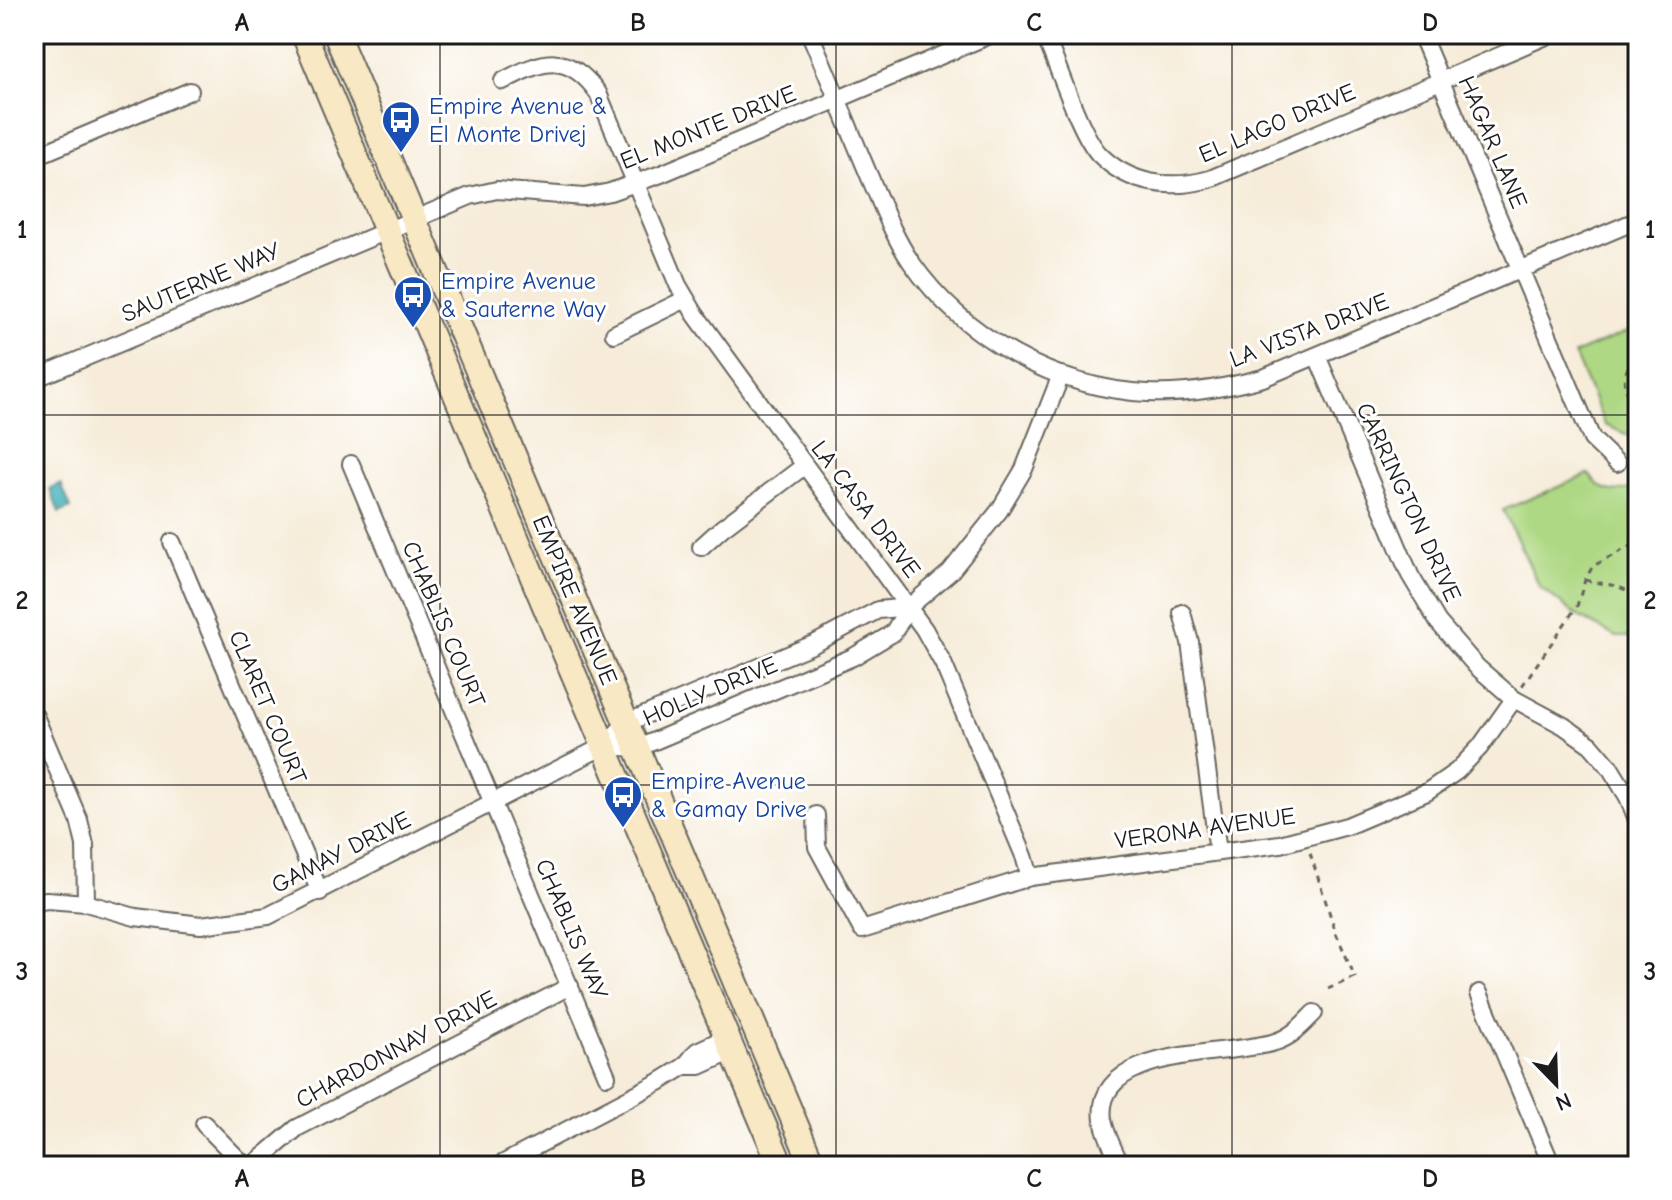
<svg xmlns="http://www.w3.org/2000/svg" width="1672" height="1200" viewBox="0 0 1672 1200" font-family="'Comic Neue',sans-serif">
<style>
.green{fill:#aed883;stroke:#657a50;stroke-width:2}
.water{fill:#3cadb8;stroke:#2c646a;stroke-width:2}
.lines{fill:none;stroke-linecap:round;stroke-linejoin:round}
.street-casing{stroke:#68655e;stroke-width:20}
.secondary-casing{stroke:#68655e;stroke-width:28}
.path{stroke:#68655e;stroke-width:3;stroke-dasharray:6 6;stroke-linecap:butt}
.street{stroke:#fff;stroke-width:16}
.secondary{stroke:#f8e8c3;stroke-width:24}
.grid{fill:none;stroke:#1c1c1c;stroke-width:2;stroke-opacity:0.55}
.labels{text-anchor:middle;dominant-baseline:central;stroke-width:6;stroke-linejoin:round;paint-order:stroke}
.transit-label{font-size:24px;fill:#164399;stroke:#fff;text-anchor:start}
.street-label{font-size:24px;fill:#1c1c1c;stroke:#fff}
.neatline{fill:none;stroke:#1c1c1c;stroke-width:3}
.grid-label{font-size:26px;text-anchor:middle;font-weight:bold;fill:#1c1c1c}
</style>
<rect width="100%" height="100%" fill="#fff"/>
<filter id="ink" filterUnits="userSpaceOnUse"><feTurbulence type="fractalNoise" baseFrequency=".0125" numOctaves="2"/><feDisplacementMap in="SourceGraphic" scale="16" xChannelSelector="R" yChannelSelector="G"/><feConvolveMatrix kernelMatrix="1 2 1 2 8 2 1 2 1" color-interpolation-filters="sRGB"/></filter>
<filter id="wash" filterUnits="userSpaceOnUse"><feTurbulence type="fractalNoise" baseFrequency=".006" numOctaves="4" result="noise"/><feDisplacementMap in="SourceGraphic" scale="32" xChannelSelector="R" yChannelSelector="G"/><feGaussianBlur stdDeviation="1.8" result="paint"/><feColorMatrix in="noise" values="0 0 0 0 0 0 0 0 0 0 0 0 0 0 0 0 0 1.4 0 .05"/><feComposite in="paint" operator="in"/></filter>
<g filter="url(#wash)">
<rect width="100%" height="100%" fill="#f6ecd9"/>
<g class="green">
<polygon points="1638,327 1638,439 1605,425 1574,354"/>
<path d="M1589 474C1601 493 1620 496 1638 484V637H1616L1576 615 1540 587 1503 510Z"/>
</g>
<polygon class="water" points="61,484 71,508 59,513 50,489"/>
</g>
<g filter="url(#ink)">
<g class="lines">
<defs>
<g id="street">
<path d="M810 34C831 82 850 131 871 180 883 208 894 237 911 262 964 338 1056 389 1148 393 1187 395 1225 388 1263 378L1638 220"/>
<path d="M1044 34C1058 64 1079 132 1099 154 1129 185 1171 190 1210 179L1551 34"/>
<polyline points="1421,34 1592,439 1617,463"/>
<path d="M503 81C543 60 568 51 598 93L678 285 695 314 924 629 943 663 1024 856 1030 877"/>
<polyline points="34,157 190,91"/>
<polyline points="614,334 686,299"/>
<polyline points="1317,356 1410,575 1438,622 1477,667 1514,699 1564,726 1591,745 1609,766 1628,797 1638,822"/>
<polyline points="34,379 470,196 497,190 584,197 610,192 661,174 992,34"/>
<polyline points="351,464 607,1076"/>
<polyline points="172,542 320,892"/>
<polyline points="701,547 722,528 804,466"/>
<polyline points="1182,613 1190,642 1218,852"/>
<polyline points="34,714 79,820 85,845 86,903"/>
<polyline points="604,746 638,748 853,657 893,633 909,607 950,572 999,511 1024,469 1061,375"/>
<polyline points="816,815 817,847 862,930 1030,877 1280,844 1347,826 1427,792 1457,771 1480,747 1514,699"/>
<polyline points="34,902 47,900 86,903 135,917 201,925 268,916 604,746 626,723 814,644 878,610 909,607"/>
<polyline points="1479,993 1552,1166"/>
<polyline points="685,1066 700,1066 733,1051"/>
<polyline points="204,1124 245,1166"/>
<polyline points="252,1166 297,1128 570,986"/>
<polyline points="498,1166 659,1082 685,1066 697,1051 727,1037"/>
<path d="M1121 1166C1115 1152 1106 1136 1103 1120 1093 1045 1231 1057 1275 1042 1292 1037 1302 1025 1314 1013"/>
</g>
<g id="secondary">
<polyline points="304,34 781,1166"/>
<polyline points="336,34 813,1166"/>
</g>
</defs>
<use href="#street" class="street-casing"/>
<use href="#secondary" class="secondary-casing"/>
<g class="path">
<path d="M1638 360C1616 371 1624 396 1638 409"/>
<polyline points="1585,580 1616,586 1638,595"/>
<polyline points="1522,686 1577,606 1585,580 1593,566 1638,542"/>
<polyline points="1310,853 1336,933 1355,977 1328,989"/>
</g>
<use href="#street" class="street"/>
<use href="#secondary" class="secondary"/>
</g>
</g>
<path class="grid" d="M440 34V1166M836 34V1166M1232 34V1166M34 415H1638M34 785H1638"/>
<defs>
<symbol id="bus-pin" viewBox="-11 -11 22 30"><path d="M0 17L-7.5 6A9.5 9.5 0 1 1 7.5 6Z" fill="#1a4fb4" stroke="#fff"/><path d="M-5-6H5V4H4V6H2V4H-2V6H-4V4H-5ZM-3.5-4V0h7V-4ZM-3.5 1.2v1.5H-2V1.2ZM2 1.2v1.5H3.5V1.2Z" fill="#fff"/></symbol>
</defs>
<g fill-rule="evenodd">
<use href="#bus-pin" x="379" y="98" width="44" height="60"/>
<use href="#bus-pin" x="391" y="273" width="44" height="60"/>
<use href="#bus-pin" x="601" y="773" width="44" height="60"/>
</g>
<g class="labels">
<g class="transit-label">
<text x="429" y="106">Empire Avenue &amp;<tspan x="429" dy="28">El Monte Drivej</tspan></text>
<text x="441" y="281">Empire Avenue<tspan x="441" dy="28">&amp; Sauterne Way</tspan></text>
<text x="651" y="781">Empire Avenue<tspan x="651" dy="28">&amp; Gamay Drive</tspan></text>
</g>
<g class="street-label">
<text transform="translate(1277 123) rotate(-23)">EL LAGO DRIVE</text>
<text transform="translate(708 127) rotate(-22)">EL MONTE DRIVE</text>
<text transform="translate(1493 142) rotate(67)">HAGAR LANE</text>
<text transform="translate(201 282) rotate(-23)">SAUTERNE WAY</text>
<text transform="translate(1309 330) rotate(-21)">LA VISTA DRIVE</text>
<text transform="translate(1409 502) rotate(65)">CARRINGTON DRIVE</text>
<text transform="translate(866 509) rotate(53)">LA CASA DRIVE</text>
<text transform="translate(575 600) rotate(67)">EMPIRE AVENUE</text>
<text transform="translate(444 624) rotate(67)">CHABLIS COURT</text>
<text transform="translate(710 691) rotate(-23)">HOLLY DRIVE</text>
<text transform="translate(268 707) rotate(67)">CLARET COURT</text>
<text transform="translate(1205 828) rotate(-8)">VERONA AVENUE</text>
<text transform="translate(341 852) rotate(-27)">GAMAY DRIVE</text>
<text transform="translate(572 929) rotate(67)">CHABLIS WAY</text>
<text transform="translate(396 1049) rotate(-28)">CHARDONNAY DRIVE</text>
</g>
</g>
<rect width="1672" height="1200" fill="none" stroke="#fff" stroke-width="88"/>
<g transform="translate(1556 1084) rotate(157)" stroke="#ffffff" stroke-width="6" paint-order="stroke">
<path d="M0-6L14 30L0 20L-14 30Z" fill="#1c1c1c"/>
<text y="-12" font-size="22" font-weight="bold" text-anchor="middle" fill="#1c1c1c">N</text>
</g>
<rect x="44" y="44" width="1584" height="1112" class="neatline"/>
<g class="grid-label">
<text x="242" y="31">A</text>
<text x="638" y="31">B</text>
<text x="1034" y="31">C</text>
<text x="1430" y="31">D</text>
<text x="22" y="238">1</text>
<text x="1650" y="238">1</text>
<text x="22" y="609">2</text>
<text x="1650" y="609">2</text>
<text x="22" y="980">3</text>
<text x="1650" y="980">3</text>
<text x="242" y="1187">A</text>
<text x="638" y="1187">B</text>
<text x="1034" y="1187">C</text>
<text x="1430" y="1187">D</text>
</g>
</svg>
